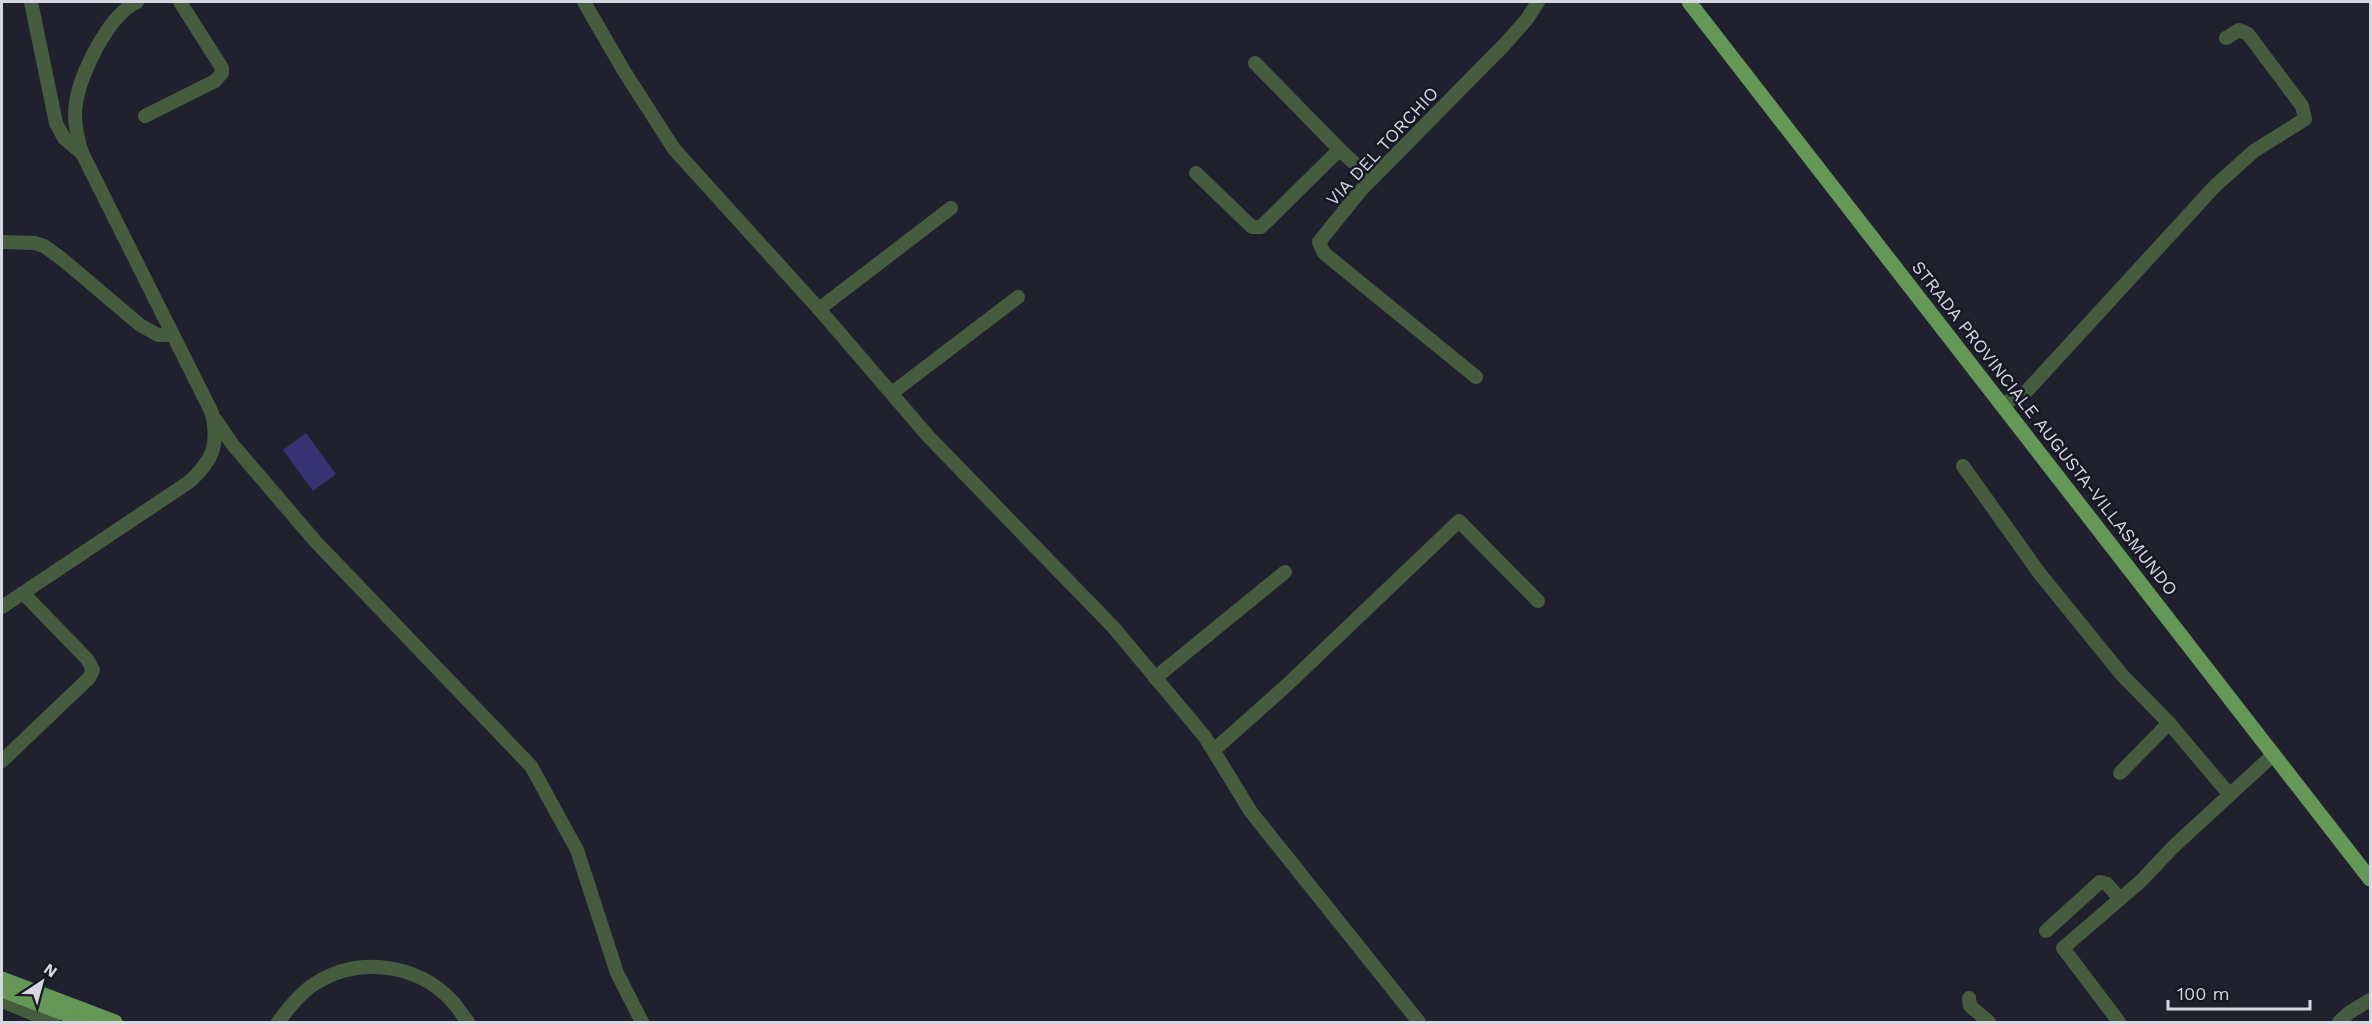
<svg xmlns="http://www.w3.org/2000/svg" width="2372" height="1024" viewBox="0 0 2372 1024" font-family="'Work Sans',sans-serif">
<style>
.garden{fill:#373272}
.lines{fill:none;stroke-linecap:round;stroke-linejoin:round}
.minor{stroke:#455d3e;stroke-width:14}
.major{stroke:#659856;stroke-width:15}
.labels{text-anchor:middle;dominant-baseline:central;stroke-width:5;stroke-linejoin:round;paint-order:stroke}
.street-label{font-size:18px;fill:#d6d7e1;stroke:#171725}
</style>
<rect width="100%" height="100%" fill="#20202f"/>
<polygon class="garden" points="306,433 336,474 313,491 283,450"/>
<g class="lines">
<g class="minor">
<polyline points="31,2 56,123 64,138 82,153"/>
<polyline points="584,2 624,71 674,149 819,309 928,436 1114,628 1205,737 1251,812 1419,1022"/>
<polyline points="1255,63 1343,153"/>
<polyline points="145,116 215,81 222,73 222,68 180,2"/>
<polyline points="1196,173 1252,227 1261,227 1336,153 1343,153 1372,179"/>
<polyline points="2,242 35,243 44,246 62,259 140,325 158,335 171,335"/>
<polyline points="819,309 951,208"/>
<polyline points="1476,377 1324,253 1319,242 1361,190 1505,44 1527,19 1538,2"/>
<polyline points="892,393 1018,297"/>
<polyline points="2002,404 2024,394 2215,186 2254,151 2305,119 2302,106 2248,34 2239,30 2226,38"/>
<polyline points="215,419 233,445 315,541 531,766 577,850 617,973 642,1022"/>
<polyline points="1963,466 2040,574 2122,675 2169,723 2229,794"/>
<path d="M2 607 189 482C213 460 219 446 212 413L82 153C77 137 73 119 76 103 80 74 109 14 137 2"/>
<polyline points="1155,678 1285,572"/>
<polyline points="1214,750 1288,684 1459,521 1538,601"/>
<polyline points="2,761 89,678 93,670 87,659 23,593"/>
<polyline points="2120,773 2169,723"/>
<polyline points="2046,931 2100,882 2107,884 2120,899"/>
<polyline points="1969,998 1970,1006 1989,1022"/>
<polyline points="2,1001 53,1022"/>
<path d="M278 1022C289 1008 301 992 316 983 359 956 417 964 451 1000 458 1007 462 1015 468 1022"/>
<polyline points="2119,1022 2063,948 2141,881 2173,847 2273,755"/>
<polyline points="2339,1022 2350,1012 2370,1000"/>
</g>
<g class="major">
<polyline points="1689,2 2370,879"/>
<polyline points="2,979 115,1022"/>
<polyline points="2,990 87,1022"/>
</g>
</g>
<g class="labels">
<g class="street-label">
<text transform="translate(1382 146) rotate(-47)">VIA DEL TORCHIO</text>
<text transform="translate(2045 428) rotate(52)">STRADA PROVINCIALE AUGUSTA-VILLASMUNDO</text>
</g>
</g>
<rect width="2372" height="1024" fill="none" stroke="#d6d7e1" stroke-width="6"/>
<g transform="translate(42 982) rotate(36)" stroke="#171725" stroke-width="4.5" paint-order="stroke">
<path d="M0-4.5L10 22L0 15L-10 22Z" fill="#d6d7e1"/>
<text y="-9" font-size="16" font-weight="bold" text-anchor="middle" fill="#d6d7e1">N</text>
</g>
<path d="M2168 1000v9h142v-9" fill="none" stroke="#d6d7e1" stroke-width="3"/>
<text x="2177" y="1000" font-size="18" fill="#d6d7e1" stroke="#171725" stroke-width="4.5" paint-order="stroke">100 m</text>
</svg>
